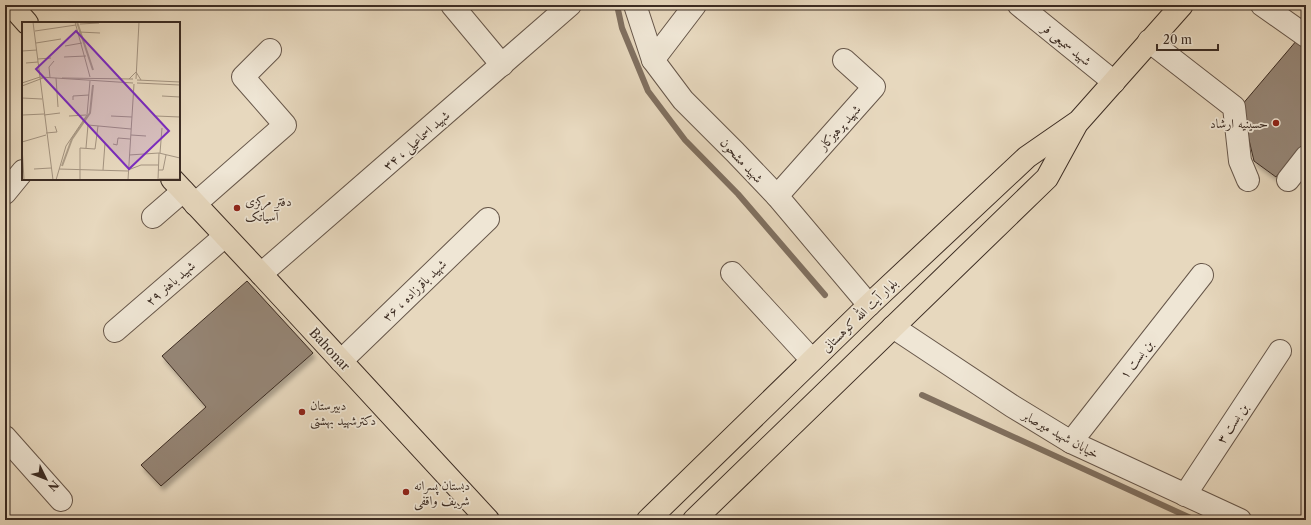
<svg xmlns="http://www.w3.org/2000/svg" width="1311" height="525" viewBox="0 0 1311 525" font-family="'Libre Caslon Text',Amiri,serif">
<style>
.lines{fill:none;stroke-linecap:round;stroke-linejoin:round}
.stream{stroke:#807060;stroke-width:6}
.building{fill:#958574;stroke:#3c2c23;filter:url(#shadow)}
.minor-casing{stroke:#67574a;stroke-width:24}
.major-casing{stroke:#3c2c23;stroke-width:24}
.minor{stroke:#efe6d5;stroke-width:22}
.major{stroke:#e7d8be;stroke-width:22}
.poi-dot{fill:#8f2418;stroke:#efe6d5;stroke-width:1.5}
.labels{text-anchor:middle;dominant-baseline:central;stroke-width:3.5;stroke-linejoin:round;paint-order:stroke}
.street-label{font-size:13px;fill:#3c2c23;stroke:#efe6d5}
.poi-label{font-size:13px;fill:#3c2c23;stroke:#efe6d5;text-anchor:start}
.inset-river{fill:none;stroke:#ad9e89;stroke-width:2}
.inset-road{fill:none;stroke:#a39380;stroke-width:1}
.view{fill:#7b2cbf;fill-opacity:0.15;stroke:#7b2cbf;stroke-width:2}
.inset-edge{fill:none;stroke:#3c2c23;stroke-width:2}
</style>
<defs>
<filter id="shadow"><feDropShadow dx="2.5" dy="4.5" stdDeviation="2" flood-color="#0004"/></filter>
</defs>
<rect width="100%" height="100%" fill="#e7d8be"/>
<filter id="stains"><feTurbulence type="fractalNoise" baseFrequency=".005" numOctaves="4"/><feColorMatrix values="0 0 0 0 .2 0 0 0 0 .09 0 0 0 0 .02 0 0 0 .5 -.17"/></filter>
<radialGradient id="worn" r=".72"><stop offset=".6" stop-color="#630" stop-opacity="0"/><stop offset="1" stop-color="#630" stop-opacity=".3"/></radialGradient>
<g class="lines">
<g class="stream">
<polyline points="617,5 622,28 648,91 685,140 738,194 825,295"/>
<polyline points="922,395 1195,520"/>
</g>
</g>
<g class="building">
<polygon points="1297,40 1306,47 1306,140 1276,177 1254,161 1241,106"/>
<polygon points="247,281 313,353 161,486 141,465 206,407 162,356"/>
</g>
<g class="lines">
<defs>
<g id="minor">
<polyline points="452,5 502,65"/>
<polyline points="635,5 653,60 683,100 735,152 777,196 869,305"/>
<polyline points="1019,5 1114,82"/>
<polyline points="1262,5 1306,36"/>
<polyline points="1149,41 1234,107 1240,161 1248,180"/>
<polyline points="653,60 695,5"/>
<polyline points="1288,180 1306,157"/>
<polyline points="5,193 23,171"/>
<polyline points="777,196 874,87 844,60"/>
<polyline points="195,204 285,125 243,77 270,50"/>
<polyline points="153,217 183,191"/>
<polyline points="732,273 812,360"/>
<polyline points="261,274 570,5"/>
<polyline points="893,327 1012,406 1071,442 1240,520"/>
<polyline points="115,331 225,236"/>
<polyline points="341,361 488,219"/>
<polyline points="5,437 61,500"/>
<polyline points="1071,442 1202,275"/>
<polyline points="1185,495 1280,351"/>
</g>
<g id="major">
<polyline points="11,5 27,23"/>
<polyline points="172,179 261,274 488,520"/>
<polyline points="648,520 869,305 1027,157 1079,121 1182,5"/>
<polyline points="694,520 1047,178 1076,125"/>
</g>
</defs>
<use href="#minor" class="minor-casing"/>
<use href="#major" class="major-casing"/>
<use href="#minor" class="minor"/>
<use href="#major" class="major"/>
</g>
<g class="poi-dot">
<circle cx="1276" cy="123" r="4"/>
<circle cx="237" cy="208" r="4"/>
<circle cx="302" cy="412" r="4"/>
<circle cx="406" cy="492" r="4"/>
</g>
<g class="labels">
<g class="street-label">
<text transform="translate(1067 44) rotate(39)">شهید سمیعی فر</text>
<text transform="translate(839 127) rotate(-48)">شهید پرهیزکار</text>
<text transform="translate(416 140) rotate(-41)">شهید اسماعیلی ، ۳۴</text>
<text transform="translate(742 160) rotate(47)">شهید مشحون</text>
<text transform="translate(170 283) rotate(-41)">شهید باهنر ۲۹</text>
<text transform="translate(414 290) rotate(-44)">شهید باقرزاده ، ۳۶</text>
<text transform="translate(859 315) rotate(-44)">بلوار آیت الله کوهستانی</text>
<text transform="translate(330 349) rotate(47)">Bahonar</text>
<text transform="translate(1136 359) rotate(-52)">بن بست ۱</text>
<text transform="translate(1232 423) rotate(-56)">بن بست ۳</text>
<text transform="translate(1061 434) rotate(29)">خیابان شهید میرصابر</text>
</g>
<g class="poi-label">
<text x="1268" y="123" text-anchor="end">حسینیه ارشاد</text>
<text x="245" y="201">دفتر مرکزی<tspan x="245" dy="15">آسیاتک</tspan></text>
<text x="310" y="405">دبیرستان<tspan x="310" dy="15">دکترشهید بهشتی</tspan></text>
<text x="414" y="485">دبستان پسرانه<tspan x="414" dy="15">شریف واقفی</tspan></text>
</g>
</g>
<g transform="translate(22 22)">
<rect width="158" height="158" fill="#e7d8be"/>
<path class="inset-river" d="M55 0 71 48M40 144 50 117 68 91 71 63"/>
<path class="inset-road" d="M11 0 31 158M53 0 68 55M58 2 77 1M13 9 54 3M57 10 78 11M14 21 39 17M43 24 60 21M0 29 15 28M42 35 64 34M16 37 29 36M4 41 16 40M28 56 27 45 32 39M34 56 36 85M40 56 111 57M107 57 114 50 119 58M114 57 117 0M115 58 158 60M0 61 18 55 111 61M115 61 158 63M0 64 21 56M140 74 158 75M0 76 20 77M51 78V74L67 73M1 93 22 92M22 93 38 91M47 94 64 93M89 94 110 95M134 94 158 95M24 111 35 110 33 104M109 113 124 114M0 120 24 113M91 122 95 123 96 116 108 117M0 124 2 158M64 126 66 103 109 107M138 131 140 106M107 133 137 131 158 136M12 147 29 146M37 147 106 149M81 148 83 121M106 148 119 143H136M136 148H141L144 133M137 157H158M34 158 44 124 65 93 68 59M58 158V126L73 127 76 104M106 158 112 62M136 158 137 131"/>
<path class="view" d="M54 9 147 109 107 147 14 47Z"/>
<rect width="158" height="158" class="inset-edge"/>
</g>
<rect width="1311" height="525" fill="none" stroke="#e7d8be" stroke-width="20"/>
<rect x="6" y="6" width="1299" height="513" fill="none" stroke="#3c2c23" stroke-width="2"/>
<rect x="10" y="10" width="1291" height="505" fill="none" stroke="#3c2c23"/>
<g transform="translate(46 479) rotate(133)" stroke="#efe6d5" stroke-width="3" paint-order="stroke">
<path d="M0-3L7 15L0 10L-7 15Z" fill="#3c2c23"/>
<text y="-6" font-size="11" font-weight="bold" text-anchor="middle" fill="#3c2c23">N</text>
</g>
<path d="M1157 44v6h61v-6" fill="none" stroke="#3c2c23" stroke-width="2"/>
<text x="1163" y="44" font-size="12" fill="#3c2c23" stroke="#efe6d5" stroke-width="3" paint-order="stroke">20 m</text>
<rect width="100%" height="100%" filter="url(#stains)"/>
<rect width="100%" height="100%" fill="url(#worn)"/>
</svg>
